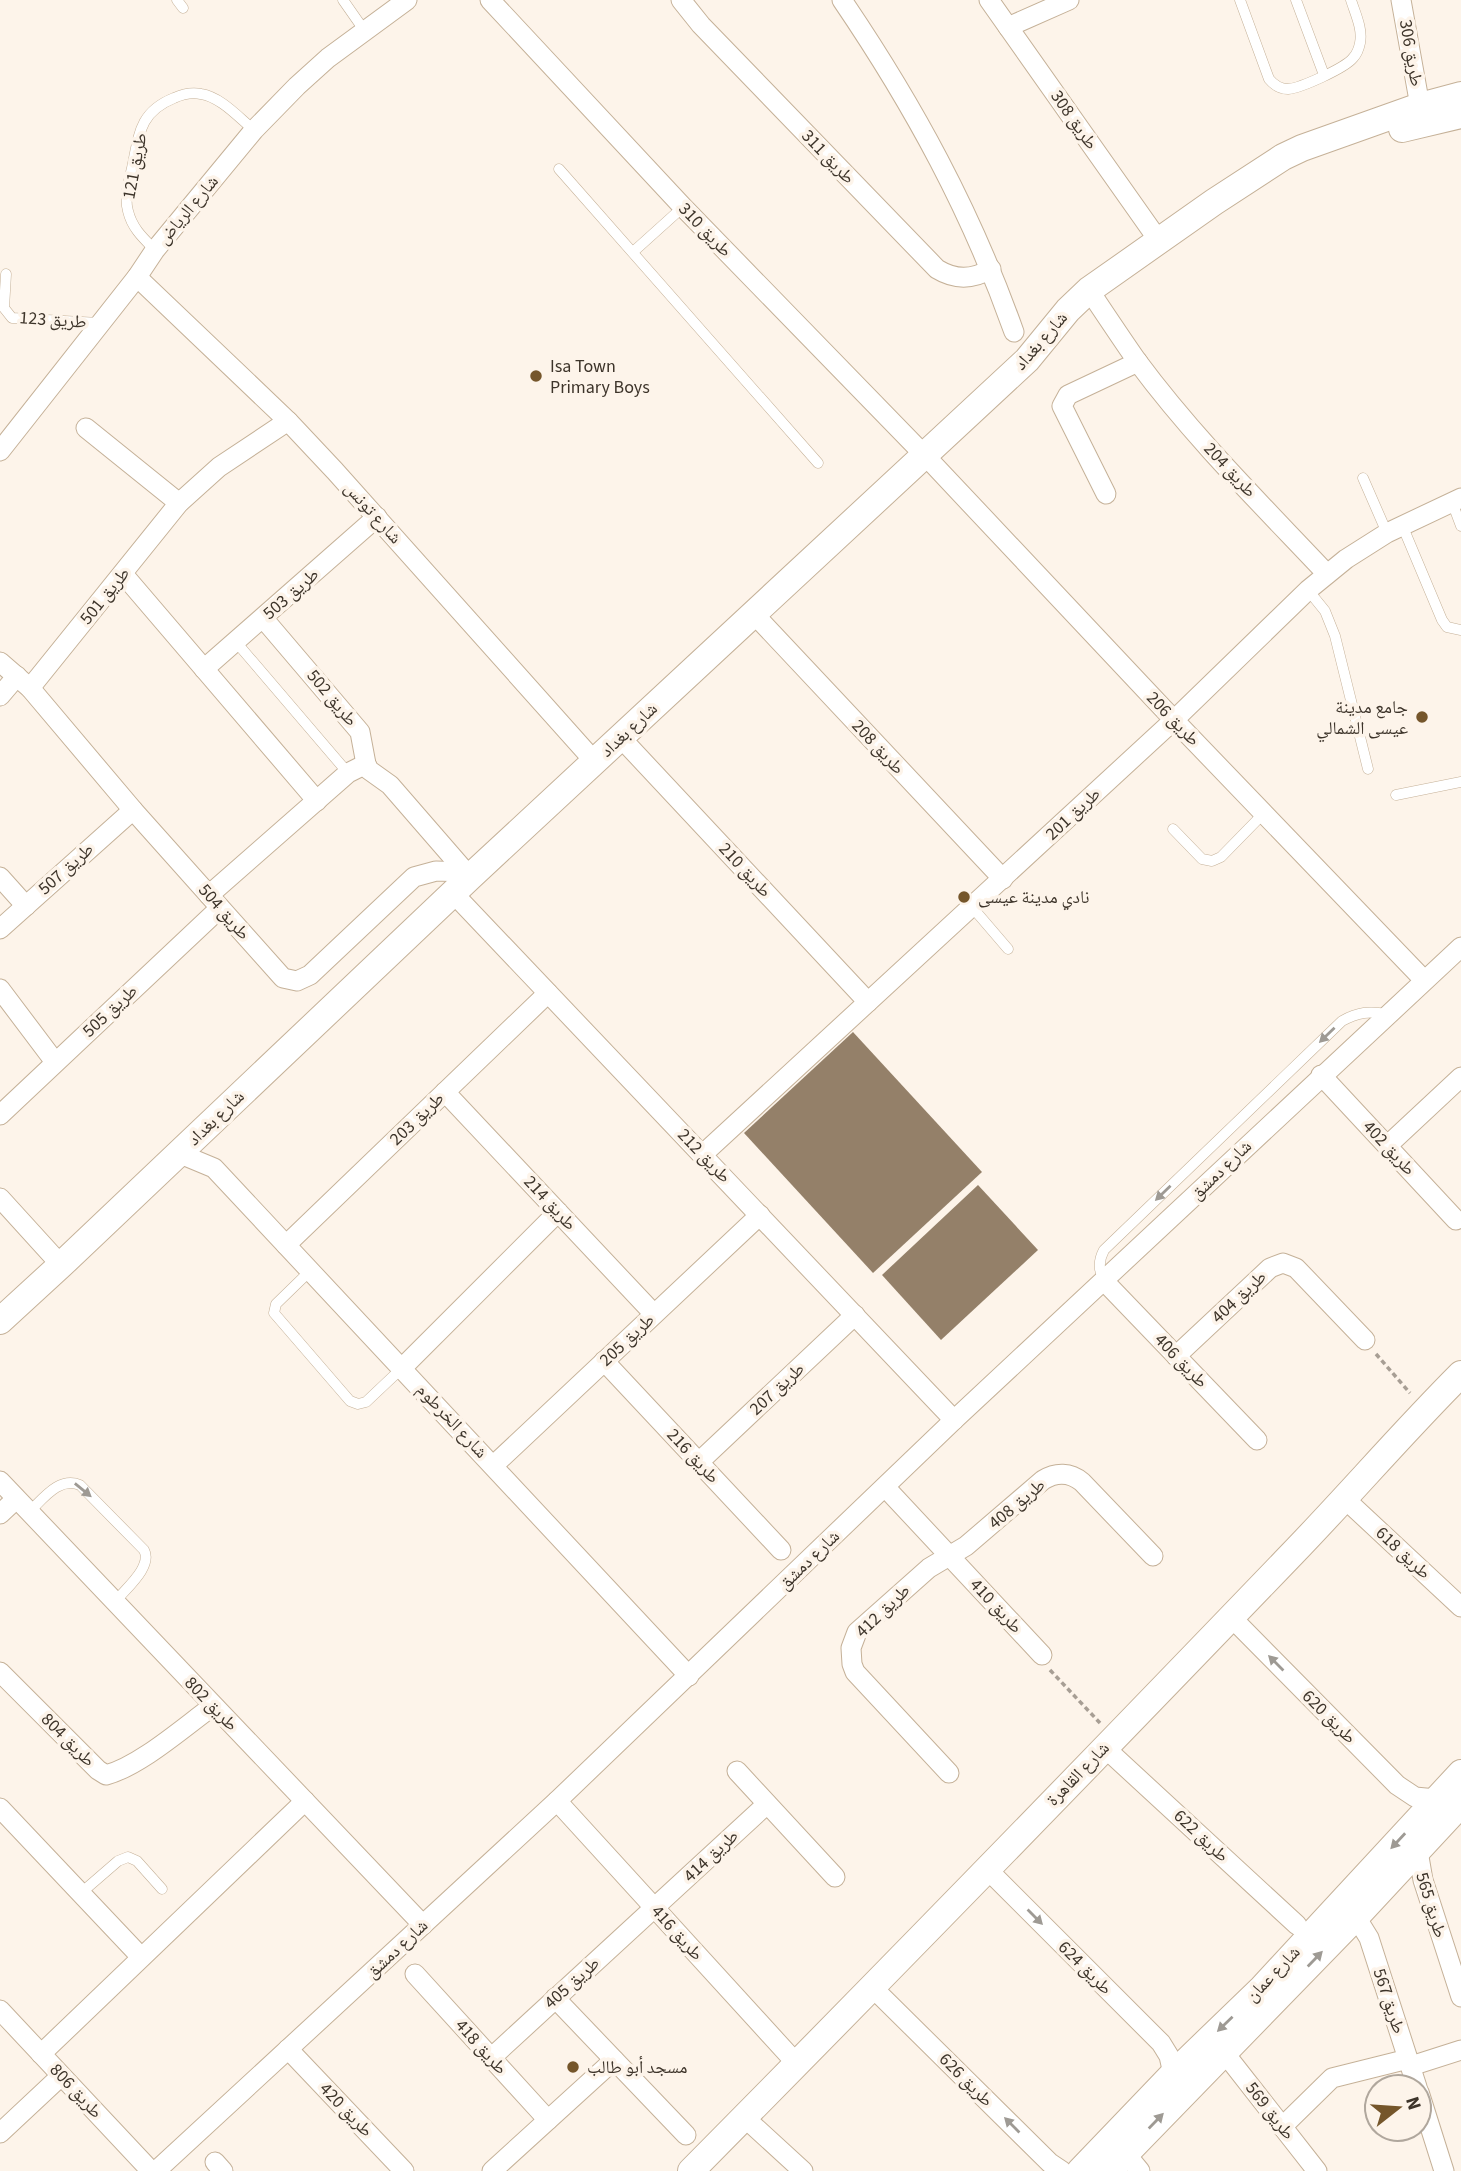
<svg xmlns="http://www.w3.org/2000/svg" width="1461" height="2171" viewBox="0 0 1461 2171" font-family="'Source Sans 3','Noto Naskh Arabic',sans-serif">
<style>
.building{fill:#948069}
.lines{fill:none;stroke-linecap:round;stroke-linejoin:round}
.lane-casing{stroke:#c5b198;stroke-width:11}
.street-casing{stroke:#c5b198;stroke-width:21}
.secondary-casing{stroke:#c5b198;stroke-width:28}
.path{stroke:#a79e94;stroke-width:3.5;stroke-dasharray:5 3.5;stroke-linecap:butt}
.lane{stroke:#fff;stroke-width:10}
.street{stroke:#fff;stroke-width:19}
.secondary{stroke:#fff;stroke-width:26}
.oneway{fill:#9e9a94}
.poi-dot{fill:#75562b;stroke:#fdf4ea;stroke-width:2.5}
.labels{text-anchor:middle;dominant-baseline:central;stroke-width:7;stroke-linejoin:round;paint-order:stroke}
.street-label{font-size:18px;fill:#3d342a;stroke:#fdf4ea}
.poi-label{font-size:18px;fill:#3d342a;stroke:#fdf4ea;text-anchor:start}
</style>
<rect width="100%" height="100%" fill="#fdf4ea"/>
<g class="building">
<polygon points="853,1032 982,1172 873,1273 744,1133"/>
<polygon points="978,1185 1038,1250 941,1340 882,1275"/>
</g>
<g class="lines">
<defs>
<g id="lane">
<polyline points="177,0 183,8"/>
<polyline points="343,0 364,30"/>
<path d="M1240 0 1269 79C1274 85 1280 89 1288 89 1301 88 1345 68 1353 58 1357 54 1359 48 1360 43 1363 29 1355 13 1351 0"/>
<polyline points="1296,0 1324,75"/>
<polyline points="559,169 818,463"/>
<path d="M155 250C143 238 132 228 128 211 124 197 129 181 132 168 139 135 139 112 174 98 183 94 191 92 201 94 221 97 239 118 254 130"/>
<polyline points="633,252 683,207"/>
<polyline points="6,274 4,308 12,318 99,323"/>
<polyline points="1363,478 1387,533"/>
<polyline points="1452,502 1461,526"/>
<polyline points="1402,525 1442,620 1447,627 1461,630"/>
<polyline points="1308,590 1325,611 1335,636 1368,769"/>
<polyline points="236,642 348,773"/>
<polyline points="1396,795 1461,782"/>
<polyline points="1173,829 1202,859 1212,861 1221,857 1264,813"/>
<polyline points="972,907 1008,949"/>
<polyline points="310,1271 276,1304 274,1313 350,1401 358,1404 366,1402 402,1368"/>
<path d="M1105 1282C1098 1271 1098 1261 1104 1250L1342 1021C1358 1012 1369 1011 1387 1014"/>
<path d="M29 1512C43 1499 59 1476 80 1485L144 1550C153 1567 125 1589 115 1602"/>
<polyline points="81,1893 118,1861 128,1857 137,1861 162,1889"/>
</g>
<g id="street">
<polyline points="490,0 683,207 934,465 1174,720 1424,980"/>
<path d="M681 0 701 25 937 269C955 280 972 280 991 269"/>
<path d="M842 0C914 106 971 211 1014 332"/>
<polyline points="989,0 1159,241"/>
<polyline points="1401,0 1420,106"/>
<polyline points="1008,27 1069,0"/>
<polyline points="137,277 288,421 335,471 595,762"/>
<path d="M1089 290C1105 314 1121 338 1137 361 1194 438 1262 505 1327 574"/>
<polyline points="86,428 179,503"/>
<polyline points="0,451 137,277 155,250 254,130 297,86 328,58 407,0"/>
<polyline points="1106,494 1062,406 1068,395 1138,362"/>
<polyline points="123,574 317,801"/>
<polyline points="754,614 1003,879"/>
<polyline points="263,618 360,732 366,764 369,770 390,785 469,876"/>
<polyline points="0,662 30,688 133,810 283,978 297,981 310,975 414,877 436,871 465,872"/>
<polyline points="204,669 377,517"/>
<polyline points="30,688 179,503 219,467 288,421"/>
<polyline points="0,696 17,676"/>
<polyline points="621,738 868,1002"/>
<polyline points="0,877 26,906"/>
<polyline points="453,893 954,1420"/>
<polyline points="209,895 348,773 366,764"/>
<polyline points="0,929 133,810"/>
<polyline points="0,989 55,1062"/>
<polyline points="1321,1075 1456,1220"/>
<polyline points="445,1092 654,1314"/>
<polyline points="0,1115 220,908"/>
<polyline points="1387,1146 1461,1077"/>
<polyline points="178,1153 214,1168 689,1676"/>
<polyline points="702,1155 1174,720 1308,590 1346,559 1387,533 1461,498"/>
<polyline points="0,1198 61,1265"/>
<polyline points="286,1245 548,993"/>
<polyline points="1105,1282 1257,1440"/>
<polyline points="1176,1356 1270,1268 1283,1263 1296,1268 1365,1340"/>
<polyline points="604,1361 781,1550"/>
<polyline points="402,1368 558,1212"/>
<polyline points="699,1462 855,1315"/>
<polyline points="494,1465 760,1215"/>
<polyline points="0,1481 423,1925"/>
<polyline points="885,1487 1042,1655"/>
<polyline points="1345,1499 1461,1607"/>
<polyline points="0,1514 16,1499"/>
<polyline points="1231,1617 1397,1785 1415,1797 1436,1799"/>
<path d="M0 1672 98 1770 106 1775C140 1766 184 1727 213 1706"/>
<polyline points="1104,1747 1297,1925"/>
<polyline points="737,1771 835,1877"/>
<path d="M949 1773 855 1672 852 1664 851 1648 857 1632 929 1568 966 1546 1043 1480C1056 1472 1070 1472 1082 1482L1153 1556"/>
<polyline points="557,1801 797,2064"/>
<polyline points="0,1808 141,1957"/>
<polyline points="1418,1851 1423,1880 1461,1997"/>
<polyline points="986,1868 1161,2043 1169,2056 1173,2074"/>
<polyline points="1356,1917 1369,1938 1417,2087"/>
<polyline points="415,1974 548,2120"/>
<polyline points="872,1987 1050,2163 1062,2171"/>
<polyline points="555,1998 686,2135"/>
<polyline points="0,2010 151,2171"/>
<polyline points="288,2049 404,2171"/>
<polyline points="1223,2051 1317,2171"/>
<polyline points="41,2054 305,1801"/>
<polyline points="491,2058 767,1804"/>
<polyline points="1411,2066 1461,2050"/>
<polyline points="1419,2092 1444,2171"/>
<polyline points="744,2117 803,2171"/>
<polyline points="1282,2127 1332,2078 1408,2059"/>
<polyline points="0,2133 61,2076"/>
<polyline points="1117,2143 1140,2171"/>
<polyline points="215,2162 223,2171"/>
<polyline points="156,2171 557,1801 954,1420 1461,947"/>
<polyline points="492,2171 614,2060"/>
</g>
<g id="secondary">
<polyline points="1402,129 1461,115"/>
<polyline points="0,1321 61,1265 470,877 1027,360 1068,310 1089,290 1214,202 1283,157 1302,148 1420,106 1461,95"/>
<path d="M691 2171C893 1967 1094 1760 1293 1553 1350 1494 1403 1432 1461 1374"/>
<polyline points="1080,2171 1173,2074 1262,1988 1461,1773"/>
<polyline points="1109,2171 1356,1917 1461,1804"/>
</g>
</defs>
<use href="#lane" class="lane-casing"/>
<use href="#street" class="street-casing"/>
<use href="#secondary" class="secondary-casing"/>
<g class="path">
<polyline points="1376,1354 1410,1393"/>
<polyline points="1050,1670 1100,1723"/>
</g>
<use href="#lane" class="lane"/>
<use href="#street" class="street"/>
<use href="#secondary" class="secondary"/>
</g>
<defs><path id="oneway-solid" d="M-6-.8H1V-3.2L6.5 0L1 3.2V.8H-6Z" transform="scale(1.75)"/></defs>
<g class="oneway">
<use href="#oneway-solid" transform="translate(1327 1035) rotate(136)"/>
<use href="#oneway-solid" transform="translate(1163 1193) rotate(136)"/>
<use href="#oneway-solid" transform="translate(83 1490) rotate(39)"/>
<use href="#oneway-solid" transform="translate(1276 1663) rotate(-135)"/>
<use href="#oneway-solid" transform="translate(1398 1841) rotate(133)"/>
<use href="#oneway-solid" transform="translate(1035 1917) rotate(45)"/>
<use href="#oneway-solid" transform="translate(1315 1959) rotate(-46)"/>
<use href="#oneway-solid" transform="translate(1225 2024) rotate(136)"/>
<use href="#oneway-solid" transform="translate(1156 2121) rotate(-46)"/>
<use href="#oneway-solid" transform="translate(1012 2125) rotate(-135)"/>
</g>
<g class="poi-dot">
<circle cx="536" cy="376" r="7"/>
<circle cx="1422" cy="717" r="7"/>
<circle cx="964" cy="897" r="7"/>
<circle cx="573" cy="2067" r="7"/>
</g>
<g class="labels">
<g class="street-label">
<text transform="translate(1411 53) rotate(80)">طريق 306</text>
<text transform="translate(1074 120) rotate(55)">طريق 308</text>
<text transform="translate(828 157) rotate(46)">طريق 311</text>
<text transform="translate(135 166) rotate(-79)">طريق 121</text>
<text transform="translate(188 210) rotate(-50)">شارع الرياض</text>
<text transform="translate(705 230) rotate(46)">طريق 310</text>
<text transform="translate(53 320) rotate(4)">طريق 123</text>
<text transform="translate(1041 341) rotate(-49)">شارع بغداد</text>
<text transform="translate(1230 470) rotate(47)">طريق 204</text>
<text transform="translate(373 513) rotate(48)">شارع تونس</text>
<text transform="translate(291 594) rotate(-41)">طريق 503</text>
<text transform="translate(105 596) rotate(-51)">طريق 501</text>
<text transform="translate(332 698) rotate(50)">طريق 502</text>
<text transform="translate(1173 719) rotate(46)">طريق 206</text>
<text transform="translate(629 730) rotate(-43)">شارع بغداد</text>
<text transform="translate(878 747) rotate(47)">طريق 208</text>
<text transform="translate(1073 814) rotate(-43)">طريق 201</text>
<text transform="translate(66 869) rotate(-42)">طريق 507</text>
<text transform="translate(745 870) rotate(47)">طريق 210</text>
<text transform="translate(224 912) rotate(49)">طريق 504</text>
<text transform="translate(110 1011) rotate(-43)">طريق 505</text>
<text transform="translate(216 1118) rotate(-44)">شارع بغداد</text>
<text transform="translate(417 1119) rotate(-44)">طريق 203</text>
<text transform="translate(1389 1148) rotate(47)">طريق 402</text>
<text transform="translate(704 1156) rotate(46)">طريق 212</text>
<text transform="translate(1221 1170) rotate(-44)">شارع دمشق</text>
<text transform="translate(550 1203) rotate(47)">طريق 214</text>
<text transform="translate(1239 1297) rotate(-43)">طريق 404</text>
<text transform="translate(627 1340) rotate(-43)">طريق 205</text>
<text transform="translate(1181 1361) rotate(46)">طريق 406</text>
<text transform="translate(777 1389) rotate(-43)">طريق 207</text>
<text transform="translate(452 1421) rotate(47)">شارع الخرطوم</text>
<text transform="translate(693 1456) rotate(47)">طريق 216</text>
<text transform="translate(1017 1504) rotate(-40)">طريق 408</text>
<text transform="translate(1403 1553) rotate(43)">طريق 618</text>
<text transform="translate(809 1560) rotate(-44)">شارع دمشق</text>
<text transform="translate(996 1606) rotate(47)">طريق 410</text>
<text transform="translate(883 1611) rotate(-44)">طريق 412</text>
<text transform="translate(211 1704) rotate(46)">طريق 802</text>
<text transform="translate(1329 1717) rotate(45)">طريق 620</text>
<text transform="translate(68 1740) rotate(45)">طريق 804</text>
<text transform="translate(1078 1774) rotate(-46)">شارع القاهرة</text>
<text transform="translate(1201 1836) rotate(43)">طريق 622</text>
<text transform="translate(711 1856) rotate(-43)">طريق 414</text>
<text transform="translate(1431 1905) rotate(73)">طريق 565</text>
<text transform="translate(677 1933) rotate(48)">طريق 416</text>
<text transform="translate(397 1949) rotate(-43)">شارع دمشق</text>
<text transform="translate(1085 1968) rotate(45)">طريق 624</text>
<text transform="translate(1273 1974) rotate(-46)">شارع عمان</text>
<text transform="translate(572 1983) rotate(-42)">طريق 405</text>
<text transform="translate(1389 2001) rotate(72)">طريق 567</text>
<text transform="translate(481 2047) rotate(48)">طريق 418</text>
<text transform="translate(966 2080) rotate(45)">طريق 626</text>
<text transform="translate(76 2091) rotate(47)">طريق 806</text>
<text transform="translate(346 2110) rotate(46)">طريق 420</text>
<text transform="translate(1270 2111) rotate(52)">طريق 569</text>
</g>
<g class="poi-label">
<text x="550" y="366">Isa Town<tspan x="550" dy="21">Primary Boys</tspan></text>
<text x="1408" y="707" text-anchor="end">جامع مدينة<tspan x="1408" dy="21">عيسى الشمالي</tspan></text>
<text x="978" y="897">نادي مدينة عيسى</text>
<text x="587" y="2067">مسجد أبو طالب</text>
</g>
</g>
<g transform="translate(1398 2108) rotate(73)"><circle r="33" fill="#fdf4ea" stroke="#b0a79d" stroke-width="2"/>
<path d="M0-5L12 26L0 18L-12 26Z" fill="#75562b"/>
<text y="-10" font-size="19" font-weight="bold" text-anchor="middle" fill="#3d342a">N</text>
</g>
</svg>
